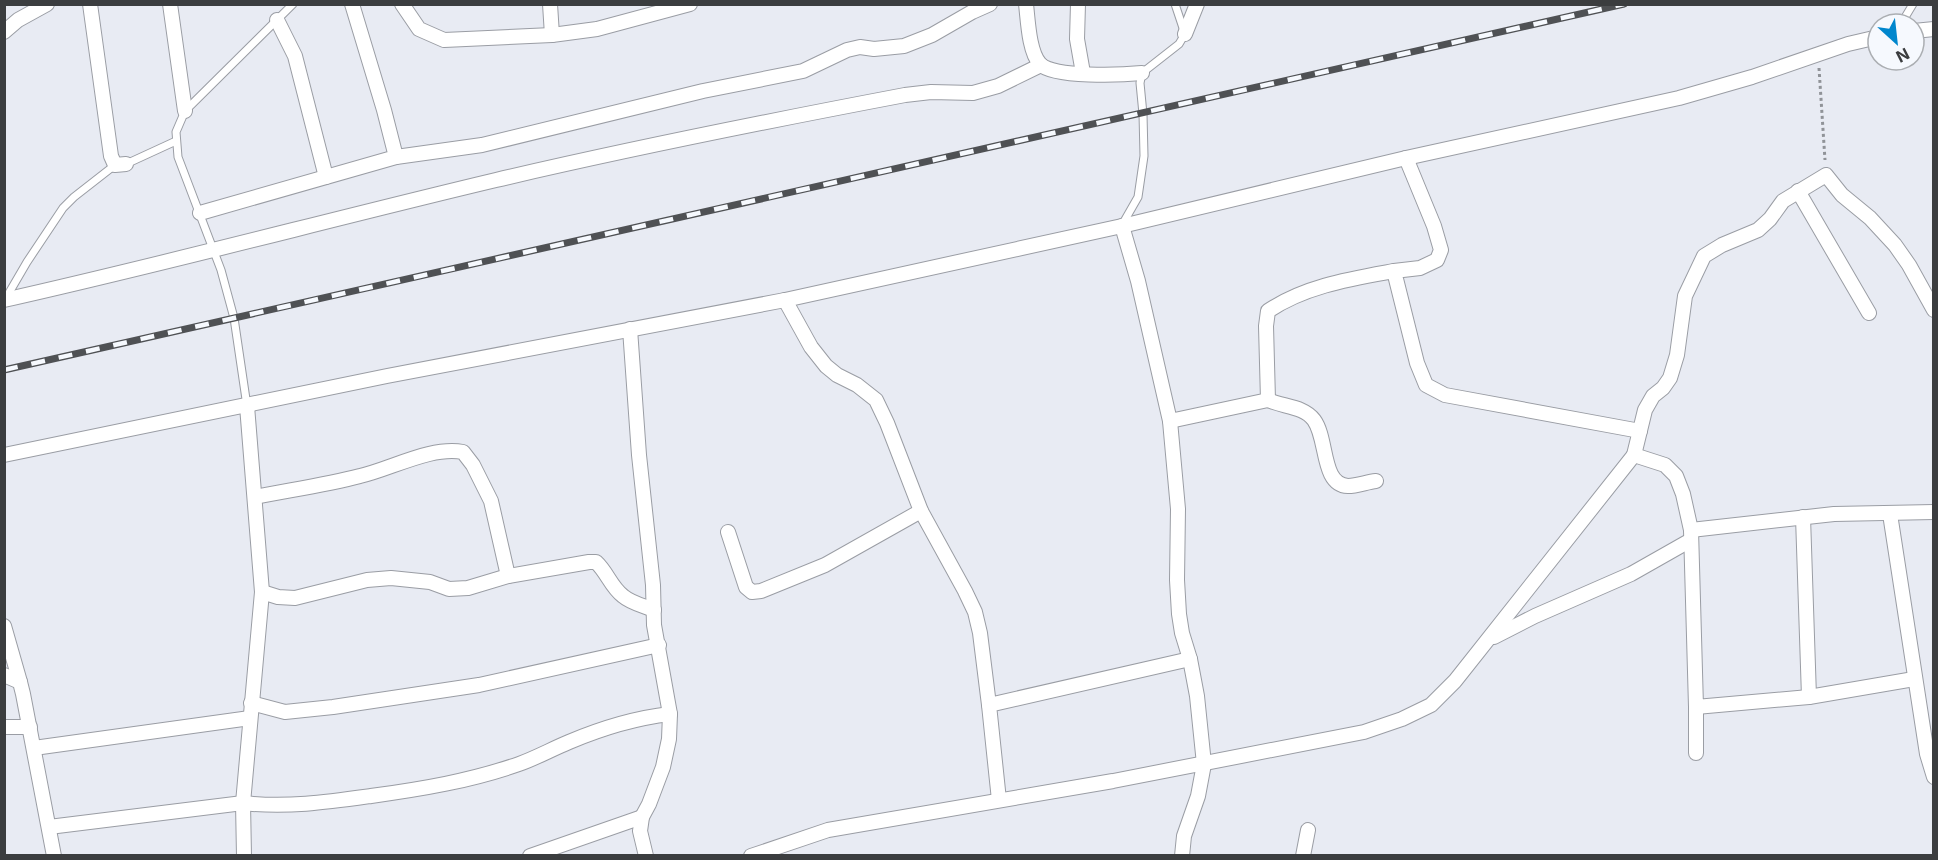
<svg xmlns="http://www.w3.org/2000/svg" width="1938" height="860" viewBox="0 0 1938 860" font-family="Inter,sans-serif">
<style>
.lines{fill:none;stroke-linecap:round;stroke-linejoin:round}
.lane-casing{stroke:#9a9da4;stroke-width:9}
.street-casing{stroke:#9a9da4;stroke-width:16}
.path{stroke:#909398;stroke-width:3;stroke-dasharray:3 3;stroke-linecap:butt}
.lane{stroke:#fff;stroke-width:7}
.street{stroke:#fff;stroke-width:14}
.rail-casing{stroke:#4f5154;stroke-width:7}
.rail{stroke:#f6f9fe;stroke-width:4.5;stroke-dasharray:14;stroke-linecap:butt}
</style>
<rect width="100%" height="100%" fill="#e8ebf3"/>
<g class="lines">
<defs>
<g id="lane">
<polyline points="1901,24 1913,4"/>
<polyline points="126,164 176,141"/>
<polyline points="1122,225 1138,197 1144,156 1143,114 1140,83 1142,73 1179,44 1185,34 1175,4"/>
<polyline points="6,298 27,262 63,208 74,197 115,165"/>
<polyline points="247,406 234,318 221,270 178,157 176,132 185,111 293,4"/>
</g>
<g id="street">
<polyline points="90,4 111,156 115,165 126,164"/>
<polyline points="170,4 185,111"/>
<polyline points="402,4 419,29 444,40 552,35 597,29 690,4"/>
<polyline points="550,4 552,35"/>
<path d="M1026 4C1028 21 1029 52 1040 64 1054 78 1122 75 1142 73"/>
<polyline points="1078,4 1077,39 1083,73"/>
<polyline points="277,20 295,56 326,177"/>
<polyline points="1914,31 1934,29"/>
<polyline points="4,32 18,20 47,4"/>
<polyline points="1185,34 1197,4"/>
<polyline points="396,157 482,145 703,91 803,71 847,50 860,47 874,49 904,46 932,35 972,12 990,4"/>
<polyline points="1406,158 1434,226 1441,250 1437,260 1420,268 1394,271 1417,363 1426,385 1445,395 1640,431"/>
<polyline points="1798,191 1869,313"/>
<polyline points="200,213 396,157 384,110 352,4"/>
<path d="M1122 226 1138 281 1170 421 1268 400 1266 326 1268 311C1305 286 1350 279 1394 271"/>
<path d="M4 300C169 263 332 219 496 180 632 148 768 121 905 95L931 92 973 93 998 86 1041 65"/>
<polyline points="785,300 811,347 826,366 837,375 857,385 876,400 887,423 921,511 965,591 975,612 980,633 989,705"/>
<polyline points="630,329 639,455 653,585 654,625 670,714 669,739 663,767 649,804 642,817 640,831 646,856"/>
<path d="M1268 400C1283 407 1304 406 1314 420 1328 439 1321 485 1348 486 1357 486 1367 482 1376 481"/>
<polyline points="1170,421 1178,509 1177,580 1179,614 1182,633 1190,659 1197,696 1204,764 1198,796 1184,836 1182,856"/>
<polyline points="4,455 387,376 785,300 1122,226 1406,158 1679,98 1752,77 1848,44 1878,37"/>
<polyline points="1634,455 1645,410 1653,396 1663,388 1670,378 1677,355 1685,296 1704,256 1722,245 1758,230 1770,219 1783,201 1826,175 1842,195 1870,218 1895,245 1909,265 1934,310"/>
<path d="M255 497C290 490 326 485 360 476 391 469 431 446 463 452L473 465 491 501 508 576"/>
<polyline points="1890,514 1927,754 1934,777"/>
<polyline points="1803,517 1809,697"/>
<polyline points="1691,530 1834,514 1934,512"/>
<polyline points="728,532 746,587 752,592 761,591 825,565 921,511"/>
<path d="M262 592 278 597 295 598 367 580 391 578 430 582 449 589 468 588 508 576 589 562H596C607 572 611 587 623 596 631 603 644 606 654 610"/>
<polyline points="4,626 20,682"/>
<polyline points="1494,637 1535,616 1631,574 1691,540"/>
<polyline points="4,675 20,682 23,694 54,856"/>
<polyline points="251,703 285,712 333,707 479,685 659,645"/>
<polyline points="1696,707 1696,753"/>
<polyline points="4,727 30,727"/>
<polyline points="34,748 250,718"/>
<polyline points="999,800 989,705 1190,659"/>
<path d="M49 827 243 803C287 808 328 802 371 796 422 789 470 781 519 764 536 758 552 749 569 742 602 728 635 718 670 714"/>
<polyline points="244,856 243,803 262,592 247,406"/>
<polyline points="530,856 642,817"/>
<polyline points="751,856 828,830 1113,781 1364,732 1402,719 1431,705 1455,681 1634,455 1665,465 1676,476 1683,494 1691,530 1696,707 1809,697 1914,679"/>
<polyline points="1303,856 1308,830"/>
</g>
</defs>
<use href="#lane" class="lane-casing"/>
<use href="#street" class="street-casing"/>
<polyline class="path" points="1819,68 1825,160"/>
<use href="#lane" class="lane"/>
<use href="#street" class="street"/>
<defs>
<polyline id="rail" points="4,370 1624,4"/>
</defs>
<use href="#rail" class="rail-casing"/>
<use href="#rail" class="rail"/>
</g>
<rect width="1938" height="860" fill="none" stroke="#3b3d3f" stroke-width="12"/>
<g transform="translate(1896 42) rotate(153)"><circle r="28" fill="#f6f9fe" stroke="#abaeb2" stroke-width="1.5"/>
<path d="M0-4.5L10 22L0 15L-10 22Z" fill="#0086cd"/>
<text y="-9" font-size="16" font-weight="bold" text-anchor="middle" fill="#3b3d3f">N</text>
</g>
</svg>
